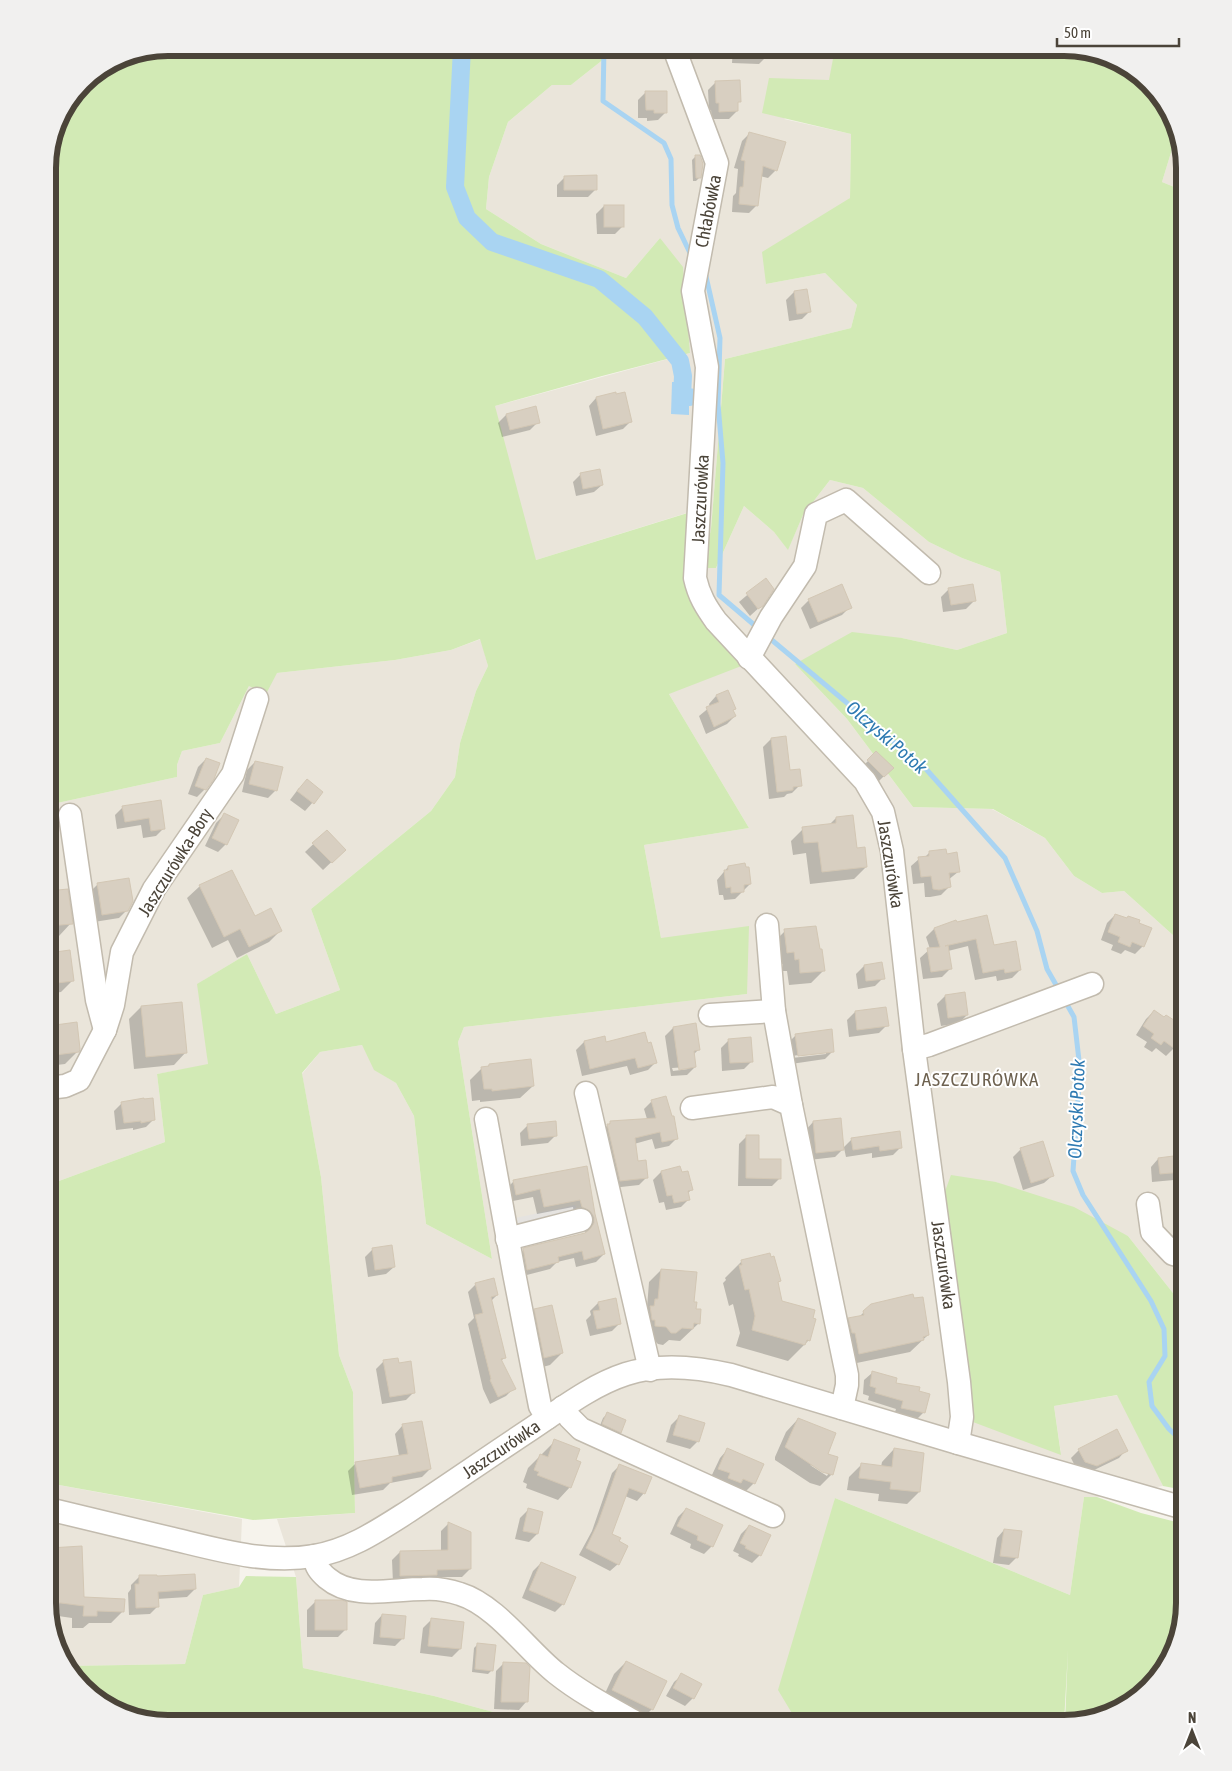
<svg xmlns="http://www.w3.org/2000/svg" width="1232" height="1771" viewBox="0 0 1232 1771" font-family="'Asap Condensed',sans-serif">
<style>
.residential{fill:#eae5da}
.green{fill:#d2eab5}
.parking{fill:#e5e3e0}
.water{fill:#a9d4f2}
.shadow{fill:#0003;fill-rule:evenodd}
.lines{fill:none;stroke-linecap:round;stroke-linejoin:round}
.stream{stroke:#a9d4f2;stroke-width:5}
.canal{stroke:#a9d4f2;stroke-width:18}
.building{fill:#d8cfc1;stroke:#d3c7b4}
.minor-casing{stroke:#c2bbae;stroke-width:25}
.minor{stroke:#fff;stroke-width:22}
.labels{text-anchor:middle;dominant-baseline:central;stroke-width:4;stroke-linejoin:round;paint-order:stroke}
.street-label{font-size:18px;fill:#4b4439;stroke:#fff}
.water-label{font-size:19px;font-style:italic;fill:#2e7ab2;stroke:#fff}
.neighbourhood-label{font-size:19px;letter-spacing:1px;fill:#6e6250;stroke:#fff}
.rim{fill:none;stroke:#4b4439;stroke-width:6}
</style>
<rect width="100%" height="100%" fill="#f6f3ec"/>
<g class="residential">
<polygon points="613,48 835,48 830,80 784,119 851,134 850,198 766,284 825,273 857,305 851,328 725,359 711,529 703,568 716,568 744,506 774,532 788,549 803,515 830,480 863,488 929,542 962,558 1000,572 1007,633 957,650 902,638 795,664 847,719 913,807 992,809 1045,838 1074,876 1102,893 1124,891 1184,945 1184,1307 1128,1236 996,1182 1061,1454 1054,1406 1118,1395 1163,1486 1097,1497 1084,1497 1070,1595 835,1498 793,1715 790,1723 534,1723 434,1696 303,1668 296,1577 277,1519 355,1513 353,1392 339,1355 321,1177 302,1074 320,1052 362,1045 375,1070 396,1083 414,1116 426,1224 492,1259 458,1042 464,1027 747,994 661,938 644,845 749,828 669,694 697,605 693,511 536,560 503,550 495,406 690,353 660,238 626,278 541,244 486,209 489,177 508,122 552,85 571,85 614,51"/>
<polygon points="1176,136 1184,168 1184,191 1162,182"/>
<polygon points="481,639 488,666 476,691 460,743 455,777 431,811 311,909 340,990 276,1014 247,954 204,980 208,1065 157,1074 165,1142 48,1185 48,805 177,777 177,765 182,751 220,743 249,686 277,673 395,660 451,650"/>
<polygon points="48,1192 57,1261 48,1263"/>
<polygon points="48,1483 242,1519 239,1587 203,1595 185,1664 66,1666 64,1663 48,1603"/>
</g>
<g class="green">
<polygon points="168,48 613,48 614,51 571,85 552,85 508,122 489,177 486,209 541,244 626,278 660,238 683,267 690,353 602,376 495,406 536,560 694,511 690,555 744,665 669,694 749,828 644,845 661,938 749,926 747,994 464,1027 458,1042 492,1259 426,1224 414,1116 396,1083 374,1070 362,1045 320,1052 302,1073 321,1177 339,1355 353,1392 355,1513 253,1520 48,1483 48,1263 57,1260 48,1185 165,1142 157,1074 208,1064 197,984 247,954 276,1014 340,990 311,909 431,811 455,777 460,743 476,691 488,666 480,639 451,650 395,660 277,673 266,694 249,686 220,743 182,751 177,765 177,777 48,805 48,161 57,122 83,83 122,57"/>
<polygon points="835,48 1071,48 1131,68 1168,108 1176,136 1162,182 1184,191 1184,945 1124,891 1102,893 1074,876 1045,838 993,809 913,807 847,719 795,664 852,632 902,638 957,650 1007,633 1000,572 962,558 929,542 863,488 830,480 803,515 788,550 774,532 744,506 716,568 703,568 711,529 725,359 851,328 857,305 825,273 766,284 762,252 850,198 851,134 762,113 769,78 829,80"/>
<polygon points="951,1175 996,1182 1074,1207 1128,1236 1184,1307 1184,1490 1163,1486 1117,1395 1054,1406 1061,1455 973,1422 965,1375 943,1197"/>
<polygon points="1084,1497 1097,1497 1141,1513 1184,1524 1184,1603 1168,1663 1124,1707 1065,1723 1068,1650 1064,1723 790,1723 793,1715 778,1690 835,1498 1070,1595"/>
<polygon points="246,1576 296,1577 303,1668 434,1696 534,1723 161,1723 101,1703 66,1666 185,1664 203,1595 239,1587"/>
</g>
<polygon class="parking" points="575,1205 578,1216 514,1229 511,1219"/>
<polygon class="water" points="672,382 689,382 689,415 671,414"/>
<g class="shadow">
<polygon points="733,48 767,48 767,56 759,64 732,63"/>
<polygon points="716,82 739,101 737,104 737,111 729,119 712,119 711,110 709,110 708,90"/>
<polygon points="646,92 666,112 658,120 647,121 647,118 638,118 638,100"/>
<polygon points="750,133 776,170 768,178 760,176 757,205 749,213 732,212 733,196 736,193 738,169 734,168 742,141"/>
<polygon points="696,156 700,177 696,181 693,181 692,160"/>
<polygon points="565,177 596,189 588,197 557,197 557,185"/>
<polygon points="604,206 623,226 615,234 597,234 596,214"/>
<polygon points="794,292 810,311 802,319 789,321 786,300"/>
<polygon points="596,398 631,421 623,429 596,436 589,406"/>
<polygon points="535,408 538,422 530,430 502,437 498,423 506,415"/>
<polygon points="581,474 602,485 594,492 576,496 573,482"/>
<polygon points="765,580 762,605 750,616 739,602"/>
<polygon points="949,589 974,601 966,609 943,612 941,597"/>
<polygon points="809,600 850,607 842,615 810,629 801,608"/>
<polygon points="716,696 732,710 735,716 727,724 706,734 699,716 710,707 709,704"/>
<polygon points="771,739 789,771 800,785 792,793 787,794 784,797 769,799 763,747"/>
<polygon points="876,753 892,768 876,784 860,769"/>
<polygon points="206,759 205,789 197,797 188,794 198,767"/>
<polygon points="255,762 276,790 268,798 242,792 247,770"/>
<polygon points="299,788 322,792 305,811 290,800"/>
<polygon points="160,801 164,828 156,836 143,838 141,825 117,829 115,815 123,807"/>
<polygon points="224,815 226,844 218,852 205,846 216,823"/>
<polygon points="836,818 866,867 854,879 810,884 806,853 793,855 791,841 803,829 828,826"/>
<polygon points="327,831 344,850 323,870 305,852"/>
<polygon points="48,839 52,892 71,923 59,936 48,937"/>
<polygon points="929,853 946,855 958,872 948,880 949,887 941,895 930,897 925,897 924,883 913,884 911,866 919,859 924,858"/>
<polygon points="728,867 750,884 735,899 724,900 723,895 719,895 717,880"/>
<polygon points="231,871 254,918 281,930 269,942 237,958 228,940 212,948 187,898 200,886"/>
<polygon points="97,885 127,910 119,918 94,922 89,893"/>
<polygon points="1115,915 1143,946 1135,954 1125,950 1121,954 1111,950 1113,945 1101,940 1107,923"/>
<polygon points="955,922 993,947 1020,970 1012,978 997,981 996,976 975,980 968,946 948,951 950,969 942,977 923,979 920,958 930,949 926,937 934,929"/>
<polygon points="785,931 824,970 811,983 789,985 787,971 783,971 783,964 775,964 773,943"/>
<polygon points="69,952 73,980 61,992 48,994 48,955"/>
<polygon points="864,966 883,978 875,986 858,989 856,974"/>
<polygon points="945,996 967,1015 959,1023 941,1026 937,1004"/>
<polygon points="181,1003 186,1052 174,1065 134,1069 129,1019 141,1007"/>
<polygon points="1154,1011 1184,1032 1174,1048 1166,1056 1156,1048 1152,1052 1144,1047 1147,1042 1136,1035 1146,1019"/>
<polygon points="855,1012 887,1025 879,1033 849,1037 847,1020"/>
<polygon points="76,1023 78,1051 65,1064 48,1066 48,1027"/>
<path d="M695 1025 699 1049 693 1055 695 1067 687 1075 671 1076 665 1036 673 1028ZM688 1067V1069L673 1071 672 1068Z"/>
<path d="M796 1035 833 1051 825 1059 791 1064 788 1043ZM826 1051V1054L792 1058V1056Z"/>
<polygon points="729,1040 752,1061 744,1069 722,1071 721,1048"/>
<polygon points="584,1042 605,1043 656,1062 648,1070 630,1075 627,1066 582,1076 576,1050"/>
<polygon points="489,1065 533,1086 520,1098 480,1102 480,1100 472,1101 470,1080 482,1068 487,1067"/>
<polygon points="143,1099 154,1119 146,1127 133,1130 133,1128 116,1130 114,1111 122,1103"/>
<polygon points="652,1101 677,1138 669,1146 655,1149 652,1139 634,1144 637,1163 647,1177 639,1185 612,1188 600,1133 611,1122 647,1119 644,1109"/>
<polygon points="813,1122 843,1148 852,1139 901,1147 893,1155 872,1158 872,1153 846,1157 844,1148 835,1157 809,1160 806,1130"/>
<polygon points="528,1125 556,1135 548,1143 521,1146 520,1133"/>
<polygon points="747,1136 758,1160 780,1178 772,1186 738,1186 739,1144"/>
<polygon points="1021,1149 1052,1176 1044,1183 1023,1190 1013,1157"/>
<polygon points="1158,1159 1182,1172 1174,1180 1152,1182 1151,1167"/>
<polygon points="586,1167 594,1215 604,1254 596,1262 576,1267 574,1258 557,1262 550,1269 519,1277 516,1258 524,1250 585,1234 586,1226 574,1215 573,1207 537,1214 533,1197 508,1202 505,1190 513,1182"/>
<polygon points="679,1167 681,1174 692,1189 687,1194 689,1199 681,1207 666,1210 664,1202 659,1203 653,1180 661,1172"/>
<polygon points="373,1249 394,1267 386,1274 368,1277 365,1257"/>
<polygon points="742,1261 777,1283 781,1302 809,1340 788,1361 736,1346 740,1333 733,1304 729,1306 723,1283 726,1280 725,1278"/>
<polygon points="661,1270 693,1303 699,1323 680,1341 669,1340 663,1345 658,1344 653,1339 647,1308 649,1282"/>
<polygon points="476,1284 497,1295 491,1301 504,1358 501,1361 514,1388 506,1396 490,1404 483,1389 468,1324 474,1318 468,1292"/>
<polygon points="598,1303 620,1323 612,1331 590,1336 586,1320 591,1315 590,1311"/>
<polygon points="871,1305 928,1335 910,1352 847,1365 837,1331 849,1319 859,1317"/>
<polygon points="535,1310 562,1353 550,1365 532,1370 523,1322"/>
<polygon points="384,1361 414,1392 406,1400 382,1404 376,1369"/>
<polygon points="872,1373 894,1384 924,1412 916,1420 894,1415 896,1409 868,1400 869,1396 863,1394 864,1380"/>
<polygon points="607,1414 620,1432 617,1436 599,1428 603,1418"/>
<polygon points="679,1417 698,1441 690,1449 666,1442 671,1425"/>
<path d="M798 1419 826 1455 832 1474 820 1486 810 1483 775 1460V1457L786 1432ZM810 1465 817 1467 828 1474 827 1476Z"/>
<polygon points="402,1426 430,1469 422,1477 390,1483 383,1490 352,1495 348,1471 356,1463 399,1456 395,1434"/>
<polygon points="555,1441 575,1461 570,1487 558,1500 526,1488 527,1484 523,1482 528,1468"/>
<polygon points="894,1449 923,1454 919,1492 907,1504 878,1501 879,1494 847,1490 849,1477 861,1465 881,1467 882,1462"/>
<polygon points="727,1450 754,1483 746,1491 736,1487 732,1491 711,1477 720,1458"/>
<polygon points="1079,1450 1126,1450 1119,1458 1088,1473 1077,1470 1071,1458"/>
<polygon points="619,1466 644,1493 637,1501 625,1496 610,1534 617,1542 618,1564 610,1571 579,1555 592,1531 612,1473"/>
<polygon points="686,1509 721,1526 712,1546 704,1554 690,1548 691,1544 670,1534 678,1517"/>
<polygon points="528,1510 537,1534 529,1542 515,1539 520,1518"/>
<polygon points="448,1524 470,1569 462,1577 433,1577 428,1582 393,1583 392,1560 400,1552 441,1551 441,1531"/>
<polygon points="749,1526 760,1555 752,1563 738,1556 739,1554 733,1551 741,1534"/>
<polygon points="1004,1530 1017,1557 1009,1565 993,1563 997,1538"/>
<polygon points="51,1549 83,1599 123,1611 111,1623 89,1623 83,1628 72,1628 72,1618 51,1615 48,1603 48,1552"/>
<polygon points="541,1563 563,1604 555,1612 522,1598 533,1571"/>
<polygon points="139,1577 195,1589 187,1597 157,1599 158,1606 150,1614 129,1615 128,1593 131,1589 131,1585"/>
<polygon points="315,1602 346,1629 338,1637 307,1637 307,1610"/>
<polygon points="382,1615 403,1638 395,1646 373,1644 375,1623"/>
<polygon points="431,1620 460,1649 452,1657 420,1653 423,1628"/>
<polygon points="478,1644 492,1670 488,1674 472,1672 474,1648"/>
<polygon points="626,1662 652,1709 640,1721 601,1702 614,1674"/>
<polygon points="504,1663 526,1702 519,1710 494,1709 496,1671"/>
<polygon points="682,1675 693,1698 685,1706 666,1696 674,1682"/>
</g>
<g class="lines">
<g class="stream">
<polyline points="604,48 603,101 664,143 671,159 672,205 678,228 692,257"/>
<polyline points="705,272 720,338 718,404 723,463 719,595 759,629"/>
<polyline points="767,636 926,769 1005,858 1037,931 1047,969 1059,990"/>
<polyline points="1065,1001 1074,1017 1080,1069 1073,1171 1083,1195 1151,1301 1164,1329 1165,1356 1149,1382 1152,1406 1169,1429 1184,1443"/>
</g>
<polyline class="canal" points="462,48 455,187 467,218 492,242 599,279 645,317 680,361 683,376 682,397 690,397"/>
</g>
<g class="building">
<polygon points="740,80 741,102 738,102 738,111 719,112 719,103 716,103 715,81"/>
<polygon points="645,91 667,91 667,113 654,113 654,110 646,110"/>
<polygon points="749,132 786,142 777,171 763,166 758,206 739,204 740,187 743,187 745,161 741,160"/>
<polygon points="695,155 700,155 703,164 701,178 696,178"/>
<polygon points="597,175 597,190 564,190 564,176"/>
<rect x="604" y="205" width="20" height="22"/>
<polygon points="807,289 811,312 797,314 794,291"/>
<polygon points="616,392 616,394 625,392 632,422 603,429 596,397"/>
<polygon points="536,406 540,423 510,430 506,414"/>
<polygon points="600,469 603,485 583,489 580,473"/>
<polygon points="766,578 774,589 763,606 758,609 746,593"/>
<polygon points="842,584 852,608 818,622 808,599"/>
<polygon points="973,584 976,601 951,605 948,588"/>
<polygon points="728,690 736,709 733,710 736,716 714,727 706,707 719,702 716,695"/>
<polygon points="786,736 790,770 800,769 802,786 793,787 793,790 777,792 771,738"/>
<polygon points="876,751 894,768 884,777 867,760"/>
<polygon points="206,758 220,763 214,779 206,790 195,786"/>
<polygon points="255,761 283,767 277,791 249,784"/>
<polygon points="307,779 323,792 314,804 297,791"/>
<polygon points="161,800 165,829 151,831 149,818 125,822 122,806"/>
<polygon points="224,813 239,820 227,845 212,838"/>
<polygon points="853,815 857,848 865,847 867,867 822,872 818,842 804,843 802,827 836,823 836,817"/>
<polygon points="327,830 346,850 332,863 312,843"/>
<polygon points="946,849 947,854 957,852 960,872 949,873 951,887 939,890 933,889 931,876 921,877 918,857 929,856 929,851"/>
<polygon points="745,863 746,867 749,867 751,884 744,885 744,892 731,893 731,887 726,888 724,870 728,870 728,866"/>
<polygon points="232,870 255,916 271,908 282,931 249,947 240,929 224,937 199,885"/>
<polygon points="129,878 133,901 128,911 102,915 97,883"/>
<polygon points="68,889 73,924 48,926 48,891"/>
<polygon points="1115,914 1127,918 1128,916 1140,920 1139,923 1152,928 1144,947 1132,942 1130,947 1118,942 1120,937 1108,932"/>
<polygon points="987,915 994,945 1016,941 1021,970 1005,973 1004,969 983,973 976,939 945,946 948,945 952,969 931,972 927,948 940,947 934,928 956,920 957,922"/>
<polygon points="816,926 820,949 822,949 825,971 800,973 799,959 795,960 794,952 787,953 784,929"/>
<polygon points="70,950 74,981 48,984 48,953"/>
<polygon points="882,962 885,979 866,981 864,965"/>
<polygon points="965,992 968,1015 948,1018 945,995"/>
<polygon points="182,1002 187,1053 146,1057 141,1006"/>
<polygon points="886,1007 889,1026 857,1030 855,1011"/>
<polygon points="1154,1010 1164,1017 1166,1015 1177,1022 1176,1025 1184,1031 1184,1035 1175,1049 1164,1041 1161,1045 1151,1038 1154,1034 1143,1026"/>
<polygon points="77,1022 80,1049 79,1052 48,1056 48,1026"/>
<polygon points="696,1023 700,1050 694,1051 696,1067 679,1070 673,1027"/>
<polygon points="832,1029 834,1052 798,1056 795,1034"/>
<polygon points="645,1032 648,1043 651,1042 657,1063 638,1068 635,1058 590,1069 584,1041 605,1036 606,1042"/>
<polygon points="751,1037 753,1062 730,1063 728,1039"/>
<polygon points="531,1059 534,1086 492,1091 492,1089 484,1089 481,1067 489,1066 489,1064"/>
<polygon points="666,1096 672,1116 674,1116 678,1139 662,1142 660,1132 635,1138 638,1161 646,1160 648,1178 620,1181 607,1124 610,1124 610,1121 656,1118 651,1100"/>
<polygon points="144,1098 144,1099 153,1098 155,1120 141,1123 141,1121 124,1123 121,1102"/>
<polygon points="841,1118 844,1150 816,1153 813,1121"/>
<polygon points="556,1121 557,1136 529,1139 527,1124"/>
<polygon points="900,1131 902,1148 880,1151 879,1146 853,1150 851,1138"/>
<polygon points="746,1135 759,1135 759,1159 781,1159 781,1179 746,1178"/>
<polygon points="1043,1141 1054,1176 1031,1183 1020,1148"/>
<polygon points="1181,1155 1183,1172 1160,1174 1158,1158"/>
<polygon points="587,1166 595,1214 605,1254 584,1260 582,1251 558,1257 559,1262 527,1270 523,1248 585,1233 590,1229 594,1223 594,1217 590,1211 582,1207 580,1200 544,1207 540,1189 516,1195 513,1180"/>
<polygon points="680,1166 682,1172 688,1171 693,1190 688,1191 690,1200 674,1203 672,1195 667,1196 661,1171"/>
<polygon points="392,1245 395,1267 375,1270 372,1248"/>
<polygon points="770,1253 771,1257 774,1256 781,1281 778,1282 782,1301 815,1310 813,1318 816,1319 810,1341 807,1340 805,1345 752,1330 755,1316 749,1289 745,1290 739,1265 742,1265 741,1260"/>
<polygon points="661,1269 697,1272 694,1302 697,1302 696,1309 701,1309 700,1324 694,1323 693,1329 682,1328 676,1333 671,1333 666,1327 655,1326 655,1320 652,1320 650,1306 654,1306 655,1299 658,1299"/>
<polygon points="494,1278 498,1295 491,1297 506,1358 501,1359 516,1389 498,1397 490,1380 491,1379 475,1315 483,1313 475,1283"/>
<polygon points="913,1294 914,1298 923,1297 929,1335 923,1337 924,1340 859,1354 855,1333 852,1333 848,1318 864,1315 863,1311 871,1304"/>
<polygon points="616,1298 621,1324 597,1329 593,1311 600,1310 598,1302"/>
<polygon points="552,1305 563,1353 544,1358 534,1309"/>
<polygon points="398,1358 399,1363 411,1361 415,1393 390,1397 383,1360"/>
<polygon points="872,1371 897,1378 896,1383 920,1387 919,1391 930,1394 925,1413 901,1408 903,1401 875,1393 876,1388 870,1386"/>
<polygon points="607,1412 626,1420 621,1433 602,1424"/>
<polygon points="679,1415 705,1423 699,1442 673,1435"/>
<polygon points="798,1418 836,1433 828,1454 838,1457 833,1475 822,1472 785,1447"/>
<polygon points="422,1421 431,1469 392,1477 392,1482 360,1488 355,1462 408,1454 402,1424"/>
<polygon points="1117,1429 1128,1451 1097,1466 1085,1462 1078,1449"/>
<polygon points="554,1439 580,1449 576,1460 581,1462 571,1488 537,1475 539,1472 534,1470 540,1454 548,1457"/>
<polygon points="727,1448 764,1464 755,1484 743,1479 741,1483 728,1478 730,1473 718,1469"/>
<polygon points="894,1448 924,1453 920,1492 890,1489 891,1482 859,1478 861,1463 892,1467"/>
<polygon points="619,1464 652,1477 645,1494 629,1488 612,1534 621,1538 619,1541 628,1546 619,1565 586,1548 598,1523"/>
<polygon points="528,1508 543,1512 538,1534 523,1531"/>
<polygon points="686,1508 723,1525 713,1547 697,1540 698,1536 677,1526"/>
<polygon points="448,1522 471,1532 471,1569 437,1570 437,1575 400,1576 400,1551 448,1550"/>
<polygon points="749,1525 771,1535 761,1556 745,1548 746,1546 740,1543"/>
<polygon points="1004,1529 1022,1531 1018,1558 1000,1556"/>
<polygon points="82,1546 84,1597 125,1599 124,1612 97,1611 97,1616 83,1616 84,1606 53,1602 50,1548"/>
<polygon points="541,1562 576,1577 564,1605 529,1590"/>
<polygon points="195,1574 196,1589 158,1592 159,1607 136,1608 135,1584 139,1584 139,1575 157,1575 157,1576"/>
<polygon points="315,1600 342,1600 347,1602 347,1630 315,1630"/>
<polygon points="382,1614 406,1616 404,1639 380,1637"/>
<polygon points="431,1618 464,1622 461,1649 428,1646"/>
<polygon points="477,1643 496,1645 493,1671 475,1669"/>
<polygon points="626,1661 667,1681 653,1710 612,1690"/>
<polygon points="503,1662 526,1663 530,1667 528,1702 501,1702"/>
<polygon points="681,1673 702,1684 694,1699 673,1688"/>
</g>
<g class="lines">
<defs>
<g id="minor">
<path d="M674 48 717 163 693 291 707 367 695 578C699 596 706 607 716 621L865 781 883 812 892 851 914 1049 959 1382 962 1417 958 1443"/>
<polyline points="749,658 771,617 805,566 816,514 846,500 929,573"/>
<polyline points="70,815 97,1000 105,1030"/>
<polyline points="767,925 774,1011 791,1105"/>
<polyline points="710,1015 774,1011"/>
<polyline points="914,1049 929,1045 1092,984"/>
<polyline points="48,1088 65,1086 79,1080 105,1030 113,1005 122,952 154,889 233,774 257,699"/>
<polyline points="586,1093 650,1370"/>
<polyline points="692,1108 773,1097 791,1105 847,1375 847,1385 842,1408"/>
<polyline points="486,1119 514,1273 540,1406 547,1418"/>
<polyline points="1148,1204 1152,1232 1173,1254 1184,1257"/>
<polyline points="507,1239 581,1220"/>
<polyline points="563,1407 570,1418 581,1429 773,1516"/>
<path d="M48 1509C89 1519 131 1529 173 1539 219 1550 266 1564 314 1556 350 1550 379 1530 409 1511 450 1484 490 1456 531 1429 561 1409 592 1385 626 1374 660 1363 697 1367 731 1375L958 1443 1184 1508"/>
<path d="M314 1556C316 1567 319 1571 327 1578 353 1600 391 1589 423 1589 435 1588 448 1590 460 1594 496 1605 528 1651 556 1673 581 1693 610 1708 637 1723"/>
</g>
</defs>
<use href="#minor" class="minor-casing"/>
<use href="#minor" class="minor"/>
</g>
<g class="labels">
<g class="street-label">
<text transform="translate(708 211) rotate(-79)">Chłabówka</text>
<text transform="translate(700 499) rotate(-87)">Jaszczurówka</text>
<text transform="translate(175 862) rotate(-58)">Jaszczurówka-Bory</text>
<text transform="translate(891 864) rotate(81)">Jaszczurówka</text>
<text transform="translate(944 1265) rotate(82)">Jaszczurówka</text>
<text transform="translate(501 1449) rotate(-34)">Jaszczurówka</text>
</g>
<g class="water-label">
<text transform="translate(887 737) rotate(41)">Olczyski Potok</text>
<text transform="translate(1076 1109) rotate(-88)">Olczyski Potok</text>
</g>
<g class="neighbourhood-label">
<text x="977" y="1079">JASZCZURÓWKA</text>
</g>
</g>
<path d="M0 0H1232V1771H0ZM168 56H1064A112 112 0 0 1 1176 168V1603A112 112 0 0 1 1064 1715H168A112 112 0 0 1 56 1603V168A112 112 0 0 1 168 56Z" fill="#f1f0ef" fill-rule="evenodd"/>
<path class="rim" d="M168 56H1064A112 112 0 0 1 1176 168V1603A112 112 0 0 1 1064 1715H168A112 112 0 0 1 56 1603V168A112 112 0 0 1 168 56Z"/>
<g transform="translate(1192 1731)" stroke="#ffffff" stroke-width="4" paint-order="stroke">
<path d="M0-4L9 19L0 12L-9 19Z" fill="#4b4439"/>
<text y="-8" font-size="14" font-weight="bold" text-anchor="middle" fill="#4b4439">N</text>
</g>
<path d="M1057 38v8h122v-8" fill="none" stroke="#4b4439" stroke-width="2.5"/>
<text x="1064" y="38" font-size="15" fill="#4b4439" stroke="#ffffff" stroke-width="4" paint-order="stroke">50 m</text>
</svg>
